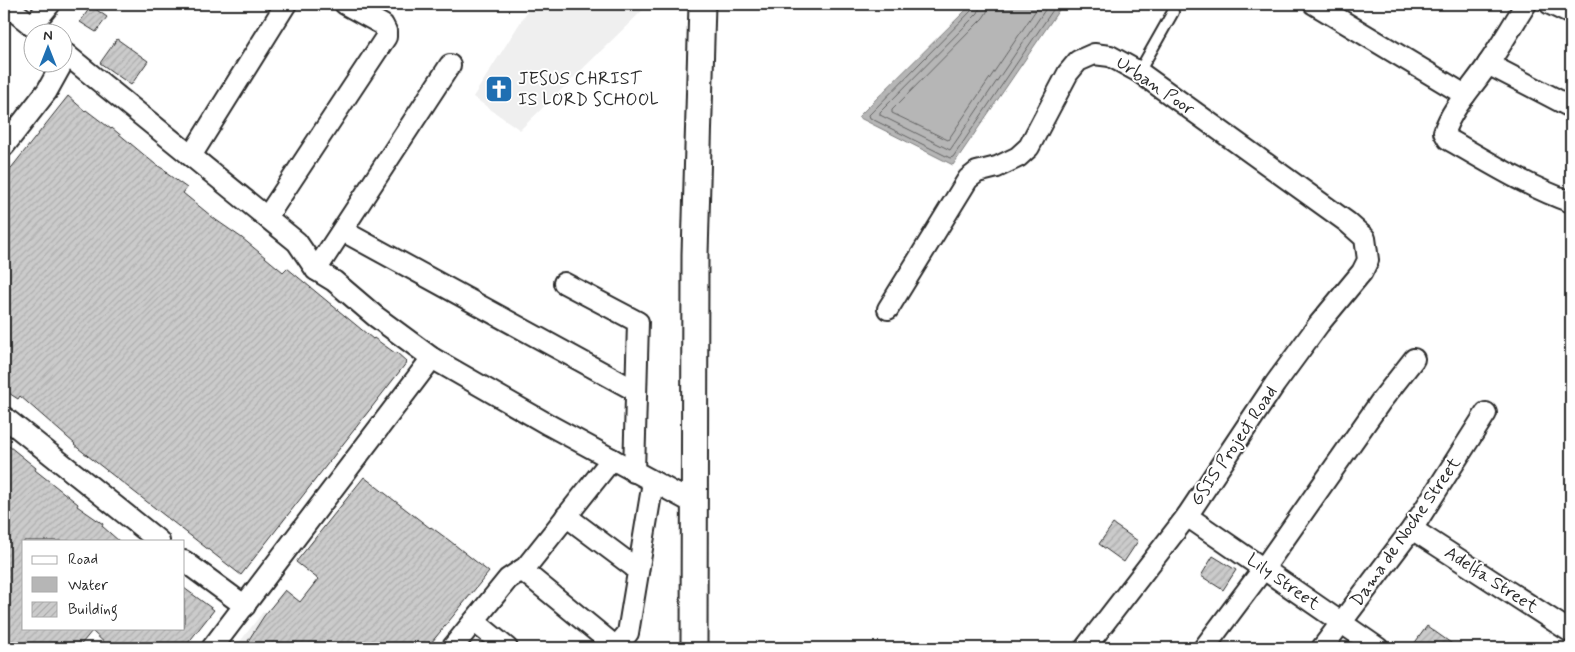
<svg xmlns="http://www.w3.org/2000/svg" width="1575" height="652" font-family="Mynerve,sans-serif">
<defs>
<pattern id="building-hatch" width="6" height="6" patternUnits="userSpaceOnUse" patternTransform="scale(1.25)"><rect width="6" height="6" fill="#cbcbcb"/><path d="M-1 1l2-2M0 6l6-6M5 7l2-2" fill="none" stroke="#aeaeae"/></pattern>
</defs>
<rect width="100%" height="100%" fill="#fff"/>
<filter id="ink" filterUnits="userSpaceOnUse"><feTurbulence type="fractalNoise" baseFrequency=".02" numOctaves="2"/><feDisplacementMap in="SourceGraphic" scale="10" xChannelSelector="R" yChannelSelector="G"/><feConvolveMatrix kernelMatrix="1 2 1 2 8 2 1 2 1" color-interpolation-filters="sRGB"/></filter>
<g filter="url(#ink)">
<g fill="#efefef">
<polygon points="532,4 649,4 520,130 473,97"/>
<polygon points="263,612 310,648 235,648"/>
</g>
<polygon fill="#b6b6b6" stroke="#7e7e7e" points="972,4 1063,4 953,165 858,117"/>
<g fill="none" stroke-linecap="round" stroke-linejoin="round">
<g stroke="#636363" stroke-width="1">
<polyline points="975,4 973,9 869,115 870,118 950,158 953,157 1057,4"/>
<polyline points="981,4 978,13 880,112 880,115 950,150 1049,4"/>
<polyline points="989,4 987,12 983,18 892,110 892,113 948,140 1040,4"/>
</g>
</g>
<g fill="url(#building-hatch)" stroke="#2b2b2b">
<polygon points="91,6 107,17 96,32 80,22"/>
<polygon points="117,39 148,61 131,85 100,63"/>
<polygon points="68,96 85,111 86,110 111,129 112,128 155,164 168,172 166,173 187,188 183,193 216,220 242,238 283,272 287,268 373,339 374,338 395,353 396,352 407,362 241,575 74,445 75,444 20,396 18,399 4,390 4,177"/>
<polygon points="4,442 36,468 35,470 78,504 77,506 103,524 102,526 119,541 24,541 24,628 184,628 184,588 214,610 184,648 110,648 92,631 78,648 4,648"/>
<polygon points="364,477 430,528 431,527 450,541 489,572 427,648 258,648 248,641 264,616 285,590 300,602 318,579 296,562"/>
<polygon points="1113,524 1138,541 1124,562 1099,544"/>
<polygon points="1213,556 1236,570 1223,590 1201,576"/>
<polygon points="1427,626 1458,648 1411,648"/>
</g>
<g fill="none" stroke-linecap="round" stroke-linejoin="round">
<g stroke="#2b2b2b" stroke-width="14">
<polyline id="service" points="1139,72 1173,12"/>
</g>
<g stroke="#2b2b2b" stroke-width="24">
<g id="minor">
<polyline points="5,4 40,32"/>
<polyline points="1314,4 1465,95"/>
<path d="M1526 4C1513 24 1502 44 1488 64 1474 86 1452 107 1444 132L1448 139C1488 162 1528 187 1571 202"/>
<polyline points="1550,4 1571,14"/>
<polyline points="32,26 50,4"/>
<polyline points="62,51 297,242 316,270 334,281 375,316 432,358 549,425 695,504"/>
<polyline points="1488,64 1571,107"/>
<polyline points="4,146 47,91 67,55"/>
<polyline points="191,156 286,4"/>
<polyline points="267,217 386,37 386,31 383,25 345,4"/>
<polyline points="343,231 636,391"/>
<polyline points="316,270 450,65"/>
<polyline points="564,283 638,322 634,472"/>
<polyline points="888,309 968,179 977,172 997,167 1018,157 1029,147 1068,73 1078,61 1094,54 1110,56 1139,72 1347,222 1365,238 1368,260 1362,272 1319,324 1275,384 1187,516 1085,648"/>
<polyline points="4,417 159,541"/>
<polyline points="566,516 638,570"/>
<polyline points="1187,516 1378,648"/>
<polyline points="1412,529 1571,632"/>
<polyline points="184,561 245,606"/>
<polyline points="522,570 616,647"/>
<polyline points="474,621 507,648"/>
<polyline points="212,648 432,358"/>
<polyline points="452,648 508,579 526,567 612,459"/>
<polyline points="615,648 628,633 653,482"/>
<polyline points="1204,648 1264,568 1381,401 1414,359"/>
<polyline points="1322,648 1412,529 1486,413"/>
</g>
</g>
<g stroke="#2b2b2b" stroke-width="29">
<polyline id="tertiary" points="694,648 695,254 702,4"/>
</g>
<use href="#service" stroke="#fff" stroke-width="10"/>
<use href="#minor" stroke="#fff" stroke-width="20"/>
<use href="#tertiary" stroke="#fff" stroke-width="25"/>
</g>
</g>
<defs>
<g id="church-square" transform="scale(1.4375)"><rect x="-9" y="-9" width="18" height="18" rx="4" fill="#1f6fb2" stroke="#fff"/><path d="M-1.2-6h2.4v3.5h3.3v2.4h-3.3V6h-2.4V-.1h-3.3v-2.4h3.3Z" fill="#fff"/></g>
</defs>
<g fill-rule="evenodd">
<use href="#church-square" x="499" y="89"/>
</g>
<g text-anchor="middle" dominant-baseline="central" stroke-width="4" stroke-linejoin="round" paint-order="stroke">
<g font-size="18" fill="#2b2b2b" stroke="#fff" text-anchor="start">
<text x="518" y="79">JESUS CHRIST<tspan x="518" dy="21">IS LORD SCHOOL</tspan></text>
</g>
<g font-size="18" fill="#2b2b2b" stroke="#fff">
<text transform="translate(1155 86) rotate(34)">Urban Poor</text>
<text transform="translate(1234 446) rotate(-56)">GSIS Project Road</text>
<text transform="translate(1406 532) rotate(-55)">Dama de Noche Street</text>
<text transform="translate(1491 580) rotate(33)">Adelfa Street</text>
<text transform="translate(1283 582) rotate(35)">Lily Street</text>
</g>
</g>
<rect width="1575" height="652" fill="none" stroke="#fff" stroke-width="20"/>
<rect x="10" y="10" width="1555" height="632" fill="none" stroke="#2b2b2b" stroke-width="2" filter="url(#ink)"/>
<rect x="22" y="540" width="162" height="90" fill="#ffffff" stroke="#aaaaaa"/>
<rect x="32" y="556" width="25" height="8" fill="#ffffff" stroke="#aaaaaa"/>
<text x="68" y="564" font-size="15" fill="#2b2b2b">Road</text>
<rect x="32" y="577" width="25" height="15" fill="#b6b6b6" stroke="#aaaaaa"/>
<text x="68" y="590" font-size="15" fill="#2b2b2b">Water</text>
<rect x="32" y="602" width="25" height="15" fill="url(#building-hatch)" stroke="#aaaaaa"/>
<text x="68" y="614" font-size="15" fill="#2b2b2b">Building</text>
<g transform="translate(48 48)"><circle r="24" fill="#ffffff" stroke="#aaaaaa"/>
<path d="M0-4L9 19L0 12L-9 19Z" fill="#1f6fb2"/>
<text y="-8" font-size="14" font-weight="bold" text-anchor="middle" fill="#2b2b2b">N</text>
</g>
</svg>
